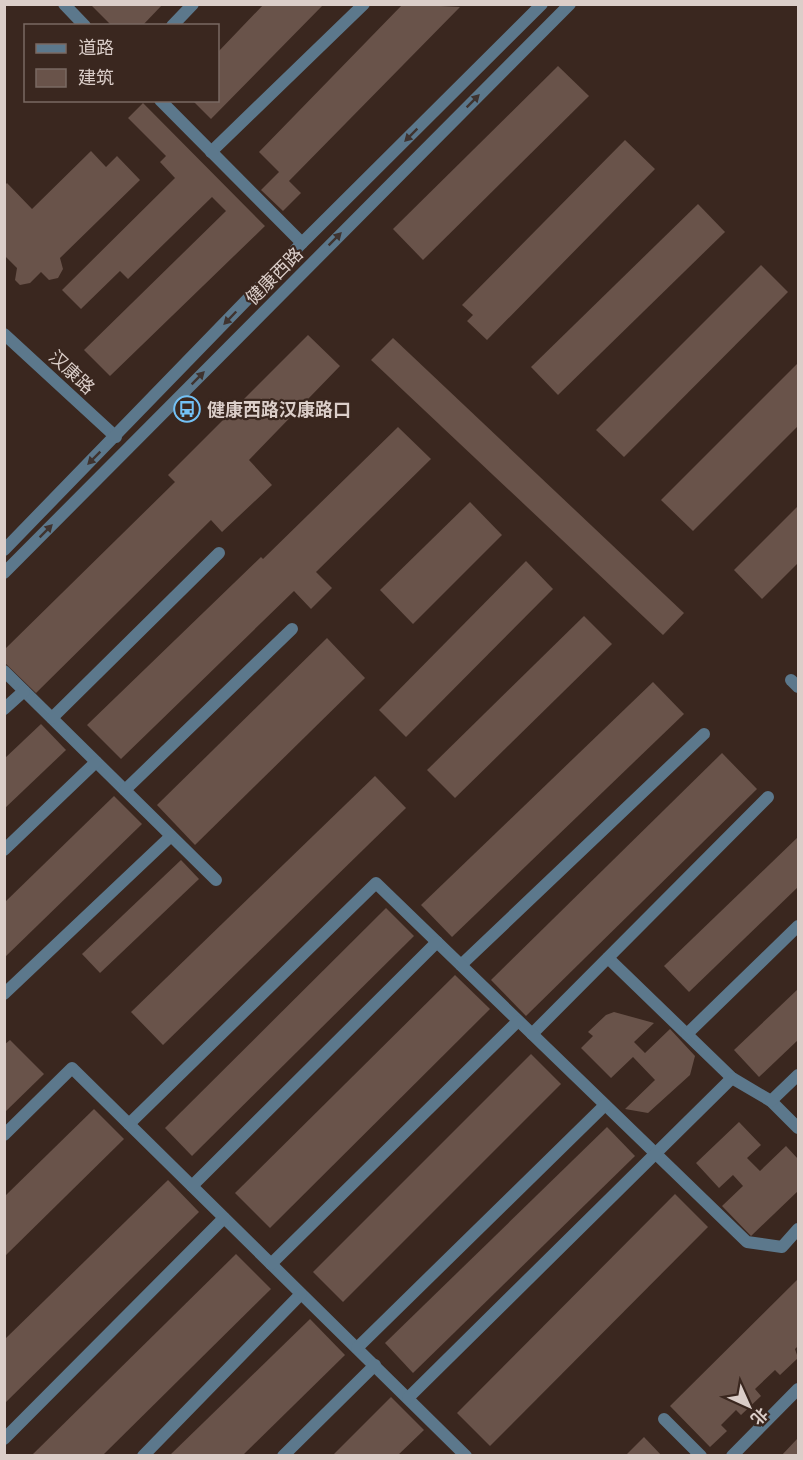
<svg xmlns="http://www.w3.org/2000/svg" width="803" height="1460" font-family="Inter,'Noto Sans SC',sans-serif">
<rect width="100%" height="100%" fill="#3a271f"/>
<g fill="#69534a">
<polygon points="90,4 163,4 142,26 112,26"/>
<polygon points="264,4 324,4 211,119 192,100 218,100 218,52"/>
<polygon points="403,4 460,7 289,181 301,193 283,211 261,190 279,172 259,152"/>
<polygon points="558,66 589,96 423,260 393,229"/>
<polygon points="143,103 265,226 110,376 84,350 226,211 212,197 128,279 120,271 81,309 62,290 175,178 160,162 166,156 128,118"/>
<polygon points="625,140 655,169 487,340 467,321 473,315 462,305"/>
<polygon points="91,151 106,167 117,156 140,180 60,258 63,269 58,278 49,280 41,272 30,283 20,285 15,280 17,268 4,255 4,186 7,183 32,209"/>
<polygon points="698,204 725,232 558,395 531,367"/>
<polygon points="761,265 788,292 624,457 596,430"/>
<polygon points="308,335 340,366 249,460 272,485 222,532 211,520 36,693 4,662 4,650 175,482 168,475"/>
<polygon points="393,338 684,613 663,635 371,360"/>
<polygon points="798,363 798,426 693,531 661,500"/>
<polygon points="398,427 431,459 316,572 332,588 311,609 294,591 121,759 87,725 261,557 263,559"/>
<polygon points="470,502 502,535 413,624 380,590"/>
<polygon points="798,506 798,563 762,599 734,570"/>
<polygon points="526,561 553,589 406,737 379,710"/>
<polygon points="584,616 612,644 455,798 427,770"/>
<polygon points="327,638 365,678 195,845 157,805"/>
<polygon points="653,682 684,714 452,937 421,905"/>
<polygon points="41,724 66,750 4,809 4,759"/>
<polygon points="722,753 757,789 526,1016 491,980"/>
<polygon points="375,776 406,808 163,1045 131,1012"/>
<polygon points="114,796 142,824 4,958 4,903"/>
<polygon points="798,837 798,887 689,992 664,966"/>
<polygon points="181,860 199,879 100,973 82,954"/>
<polygon points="386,908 414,936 192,1156 165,1128"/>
<polygon points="455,975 490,1009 270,1228 235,1193"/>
<polygon points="798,989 798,1040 759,1077 734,1050"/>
<polygon points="614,1012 654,1023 634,1042 645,1053 670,1029 695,1056 690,1075 648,1113 625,1109 655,1080 633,1057 611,1078 581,1048 593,1036 588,1032 606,1015"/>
<polygon points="10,1040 44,1074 4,1113 4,1045"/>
<polygon points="531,1054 561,1084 343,1302 313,1272"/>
<polygon points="94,1109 124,1139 4,1257 4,1197"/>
<polygon points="739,1122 761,1145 747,1158 760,1171 786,1146 798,1159 798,1191 751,1236 722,1206 743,1186 733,1175 719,1188 696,1163"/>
<polygon points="607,1127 635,1156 413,1373 385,1343"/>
<polygon points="168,1180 199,1212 4,1404 4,1340"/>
<polygon points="675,1194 708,1227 490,1446 457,1413"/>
<polygon points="236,1254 271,1289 102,1456 31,1456"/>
<polygon points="798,1279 798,1346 795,1349 798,1358 780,1375 775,1370 755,1389 761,1396 741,1415 736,1410 721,1425 727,1431 710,1447 670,1406"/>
<polygon points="310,1319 345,1355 242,1456 169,1456"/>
<polygon points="391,1397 424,1430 397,1456 332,1456"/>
<polygon points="644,1437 662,1456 625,1456"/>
<polygon points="798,1438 798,1456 781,1456"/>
</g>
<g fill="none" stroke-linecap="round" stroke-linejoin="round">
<g stroke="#5c788c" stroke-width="12">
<polyline points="172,26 193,4"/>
<polyline points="211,152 364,4"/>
<polyline points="4,671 216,880"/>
<polyline points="791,680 798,687"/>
<polyline points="4,709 24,691"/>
<polyline points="52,718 219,553"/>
<polyline points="125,790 292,629"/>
<polyline points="4,850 96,762"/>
<polyline points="608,958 732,1078 771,1101 798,1128"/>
<polyline points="461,965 704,734"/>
<polyline points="4,994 171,836"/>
<polyline points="532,1034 768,797"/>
<polyline points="687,1034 798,926"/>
<polyline points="771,1101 798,1075"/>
<polyline points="129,1124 376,883 747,1242 782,1247 798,1229"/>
<polyline points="4,1135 72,1068 466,1456"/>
<polyline points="192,1186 437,942"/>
<polyline points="271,1264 518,1021"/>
<polyline points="357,1348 605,1105"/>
<polyline points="408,1398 732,1078"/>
<polyline points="664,1419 701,1456"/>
<polyline points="4,1439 224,1218"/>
<polyline points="143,1456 301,1294"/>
<polyline points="283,1456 375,1365"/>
<polyline points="732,1456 798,1389"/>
</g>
<g stroke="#5c788c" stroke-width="12">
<polyline points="64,4 85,26"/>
<polyline points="160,100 302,243"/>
<polyline points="4,334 116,437"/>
</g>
<g stroke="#5c788c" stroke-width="12">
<polyline points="4,550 302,243 542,4"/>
<polyline points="4,573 570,4"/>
</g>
</g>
<defs><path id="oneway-solid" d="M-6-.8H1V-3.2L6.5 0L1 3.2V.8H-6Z" transform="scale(1.5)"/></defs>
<g fill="#3f332f">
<use href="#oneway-solid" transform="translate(473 101) rotate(-45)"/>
<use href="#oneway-solid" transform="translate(411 135) rotate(135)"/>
<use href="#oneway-solid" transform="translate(335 239) rotate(-45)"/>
<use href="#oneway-solid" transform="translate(230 318) rotate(134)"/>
<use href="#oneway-solid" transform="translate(198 378) rotate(-45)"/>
<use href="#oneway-solid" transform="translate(94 458) rotate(135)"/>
<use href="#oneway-solid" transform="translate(46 531) rotate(-45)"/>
</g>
<defs>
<g id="bus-ring" transform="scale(1.35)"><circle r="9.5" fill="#3a271f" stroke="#73c1f5" stroke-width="1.5"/><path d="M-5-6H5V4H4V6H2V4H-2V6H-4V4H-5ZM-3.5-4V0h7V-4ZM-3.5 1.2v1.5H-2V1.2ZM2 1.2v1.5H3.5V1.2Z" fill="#73c1f5"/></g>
</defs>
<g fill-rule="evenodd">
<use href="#bus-ring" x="187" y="409"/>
</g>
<g text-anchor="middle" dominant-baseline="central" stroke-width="4.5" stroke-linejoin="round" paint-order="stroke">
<g font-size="18" fill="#dbcec9" stroke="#3a271f">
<text transform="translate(274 276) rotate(-45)">健康西路</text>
<text transform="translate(72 372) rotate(43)">汉康路</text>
</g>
<g font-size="18" font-weight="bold" fill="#dbcec9" stroke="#3a271f" text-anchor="start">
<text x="207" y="409">健康西路汉康路口</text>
</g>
</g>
<rect width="803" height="1460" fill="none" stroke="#dbcec9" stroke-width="12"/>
<rect x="24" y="24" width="195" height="78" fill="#3a271f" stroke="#7a6a63" stroke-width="1.5"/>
<rect x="36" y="44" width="30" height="9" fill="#5c788c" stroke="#7a6a63" stroke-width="1.5"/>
<text x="78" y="54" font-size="18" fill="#dbcec9">道路</text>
<rect x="36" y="69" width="30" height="18" fill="#69534a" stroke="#7a6a63" stroke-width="1.5"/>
<text x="78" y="84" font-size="18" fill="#dbcec9">建筑</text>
<g transform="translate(749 1406) rotate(135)" stroke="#3a271f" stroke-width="4.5" paint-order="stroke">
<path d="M0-4.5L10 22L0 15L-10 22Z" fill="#dbcec9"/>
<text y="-9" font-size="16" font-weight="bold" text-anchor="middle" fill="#dbcec9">北</text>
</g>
</svg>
